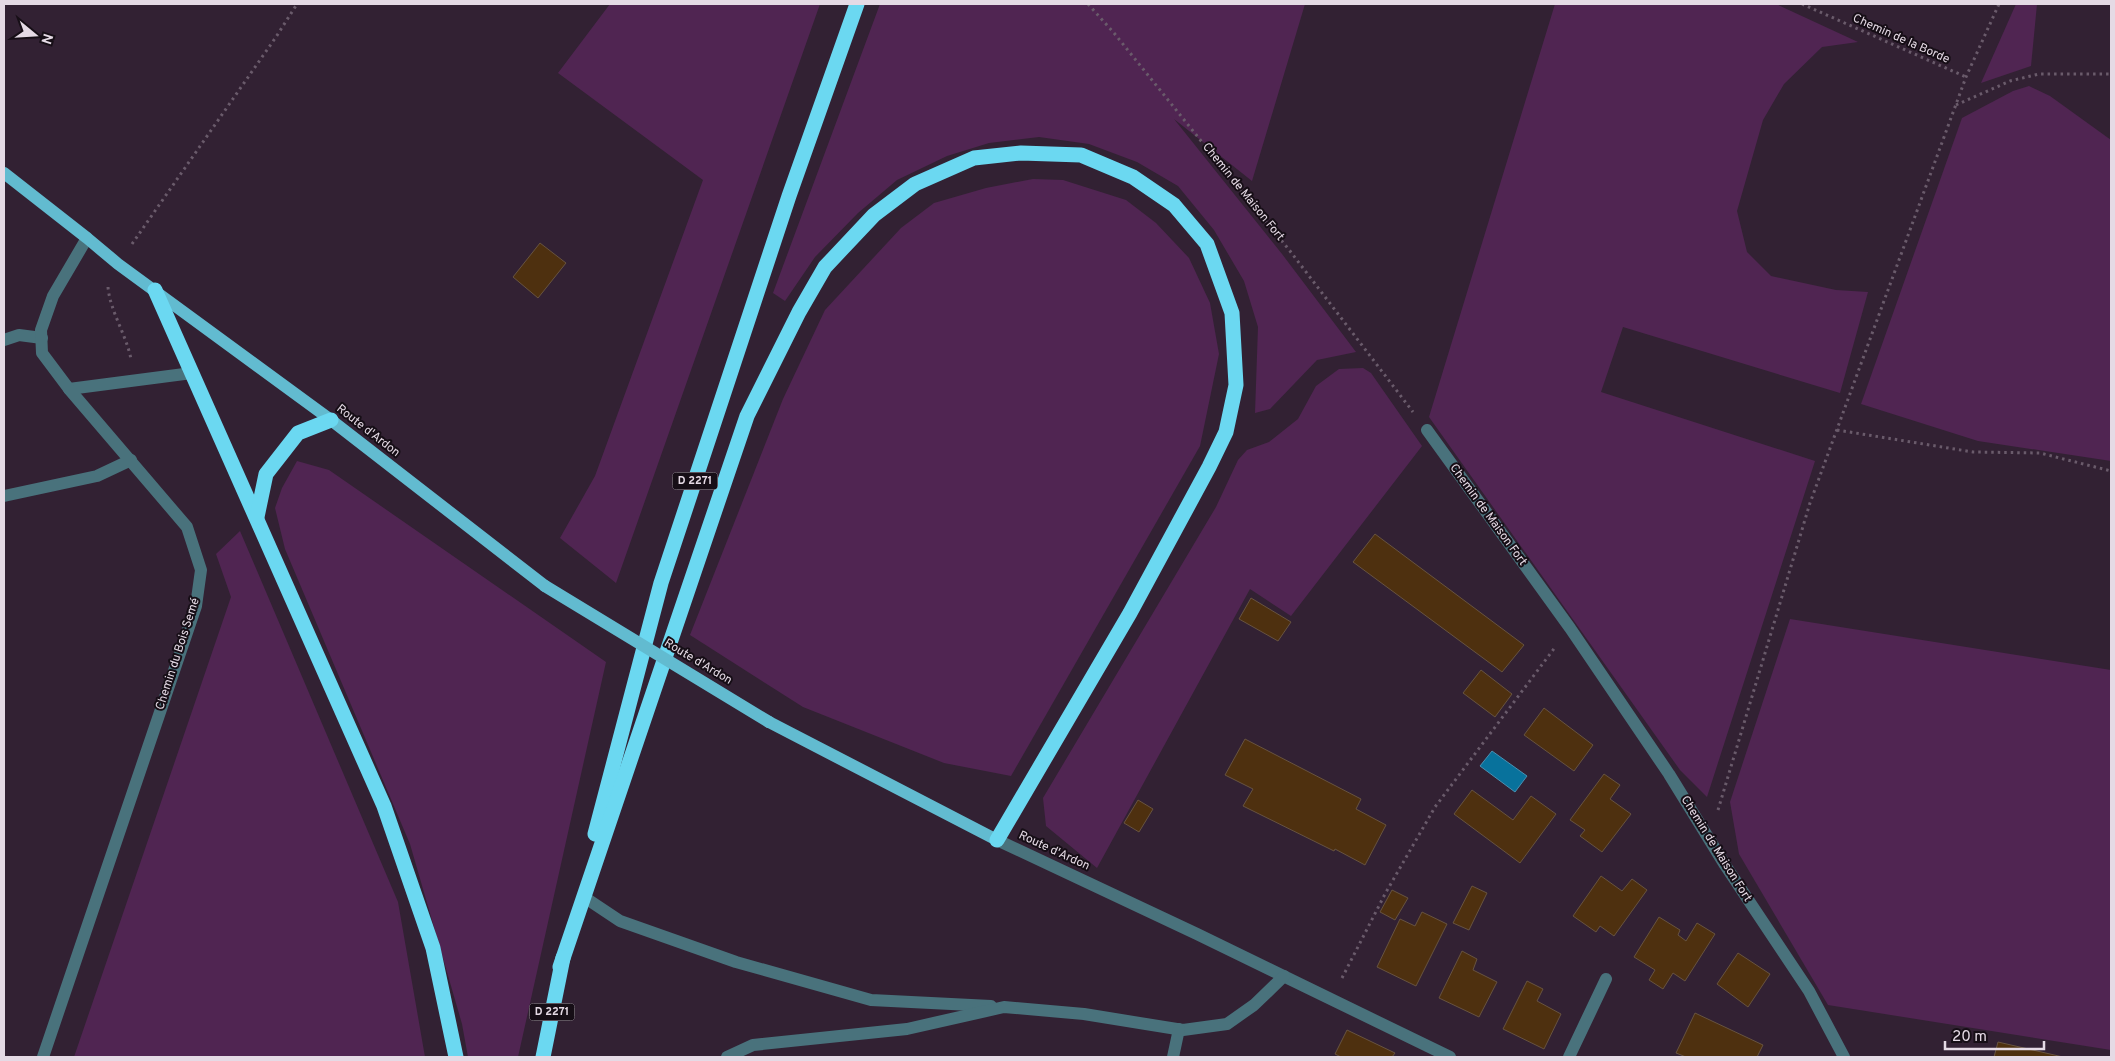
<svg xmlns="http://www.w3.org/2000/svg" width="2115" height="1061" font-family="Overpass,sans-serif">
<rect width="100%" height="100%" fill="#322133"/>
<g fill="#502552">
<polygon points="610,4 820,4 616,583 560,538 595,476 703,180 558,73"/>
<polygon points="880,4 1305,4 1252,181 1174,119 1282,254 1356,352 1317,360 1270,409 1255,413 1258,327 1244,281 1214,230 1178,186 1137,162 1089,144 1039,137 989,143 947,156 897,180 858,213 815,257 785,301 773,293"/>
<polygon points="1555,4 1776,4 1858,42 1822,47 1784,84 1763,120 1737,211 1747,252 1771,276 1836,290 1868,292 1840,393 1623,327 1601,392 1815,461 1707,797 1680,770 1429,417"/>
<polygon points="2016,4 2037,4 2031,66 1981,83"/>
<polygon points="2029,86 2050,96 2111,140 2111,461 1978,441 1861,404 1962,118 2013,91"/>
<polygon points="1033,179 1063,180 1126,200 1156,223 1189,258 1210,303 1219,354 1200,446 1011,776 944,763 803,707 690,635 783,399 825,310 901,228 934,203 986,188"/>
<polygon points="1363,368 1371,373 1422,446 1291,616 1250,589 1097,868 1046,826 1043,798 1216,507 1238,460 1247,450 1269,442 1298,419 1316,386 1339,369"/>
<polygon points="297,461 329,470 606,662 518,1057 468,1057 462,1024 410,844 285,549 275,508 282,488"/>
<polygon points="240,531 398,902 425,1057 74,1057 231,597 216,554"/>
<polygon points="1790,619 2111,670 2111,1050 1828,1005 1739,854 1730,802"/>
</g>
<polygon fill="#08729c" stroke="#4a91b2" points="1492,751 1527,776 1515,792 1480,766"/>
<g fill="#4e300f" stroke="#675340">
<polygon points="540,243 566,263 538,298 513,277"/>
<polygon points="1375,534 1524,645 1502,672 1353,562"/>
<polygon points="1251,598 1291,622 1278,641 1239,619"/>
<polygon points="1481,670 1512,694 1495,717 1463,693"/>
<polygon points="1544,708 1593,745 1574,771 1524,735"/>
<polygon points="1245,739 1361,799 1356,809 1386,825 1365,865 1335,849 1334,851 1243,806 1253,789 1225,775"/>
<polygon points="1604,774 1620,785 1610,799 1631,814 1602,852 1580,836 1585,830 1570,820"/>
<polygon points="1472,790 1513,820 1531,796 1556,814 1520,863 1454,814"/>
<polygon points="1138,800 1153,809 1139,832 1124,823"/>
<polygon points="1601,876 1622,891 1632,879 1647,890 1614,936 1600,926 1596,932 1573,916"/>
<polygon points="1472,886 1487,893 1469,930 1453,923"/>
<polygon points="1392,890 1408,898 1395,920 1380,912"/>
<polygon points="1422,912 1447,924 1416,986 1377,967 1400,919 1415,926"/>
<polygon points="1659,917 1680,930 1678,935 1686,941 1697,923 1715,934 1685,981 1673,973 1663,989 1649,980 1655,970 1634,957"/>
<polygon points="1462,951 1477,959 1473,970 1497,982 1479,1017 1439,998"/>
<polygon points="1738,953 1770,974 1748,1007 1717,984"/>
<polygon points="1527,981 1543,989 1537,1001 1561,1014 1544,1049 1503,1029"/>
<polygon points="1695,1013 1763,1045 1757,1057 1686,1057 1676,1053"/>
<polygon points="1347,1030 1395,1053 1392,1057 1341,1057 1335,1054"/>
<polygon points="1998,1042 2063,1057 1994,1057"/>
</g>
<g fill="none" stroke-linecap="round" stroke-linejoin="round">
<g stroke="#6a5b6b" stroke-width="3" stroke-dasharray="2.5 4" stroke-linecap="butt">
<polyline points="1088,4 1114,33 1290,251 1413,412"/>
<polyline points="1802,4 1966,77"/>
<polyline points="1956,105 2010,81 2039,74 2110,74"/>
<polyline points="132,244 276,37 297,4"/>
<path d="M108 287C110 311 126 334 131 359"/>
<polyline points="1837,430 1973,452 2040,453 2111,471"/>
<polyline points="1718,810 1810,503 1966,77 1999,4"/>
<polyline points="1342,978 1385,894 1435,807 1556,646"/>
</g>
<g stroke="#49727c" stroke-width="12">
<polyline points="4,340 19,335 42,338"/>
<polyline points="69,389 192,373"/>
<polyline points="1427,430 1570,628 1669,774 1725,865 1809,991 1844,1057"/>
<polyline points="4,496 97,476 131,460"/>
<polyline points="997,840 1197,934 1450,1057"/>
<polyline points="584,897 620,921 736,962 871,1000 991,1006"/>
<polyline points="43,1057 196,606 201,570 187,527 69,389 42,353 41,330 53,296 87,238"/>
<polyline points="727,1057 753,1045 907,1029 1004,1007 1084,1014 1183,1030 1227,1024 1254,1005 1284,976"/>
<polyline points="1173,1057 1179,1029"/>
<polyline points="1569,1057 1606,979"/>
</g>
<g stroke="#62bbd0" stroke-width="12">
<polyline points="4,173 87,238 118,264 331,420 545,586"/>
<polyline points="769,722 997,840"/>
</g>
<g stroke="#6bd8f1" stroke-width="15">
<polyline points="155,290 384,806 433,948 456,1057"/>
<polyline points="257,517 266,474 298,433 331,420"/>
<polyline points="595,834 661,583 789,196 857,4"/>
<polyline points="560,967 747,416 799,312 825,267 874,215 915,184 974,158 1021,153 1081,155 1133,177 1174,205 1207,244 1232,313 1236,385 1226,432 1209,467 1130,613 997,840"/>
<polyline points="543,1057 563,958"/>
</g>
<polyline stroke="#62bbd0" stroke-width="12" points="545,586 769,722"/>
</g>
<g text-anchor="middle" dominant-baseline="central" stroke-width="4" stroke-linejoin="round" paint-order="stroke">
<g fill="#160e16" stroke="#a79da7" stroke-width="1">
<rect x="672.5" y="472.5" width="45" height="17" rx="4"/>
<rect x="529.5" y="1003.5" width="45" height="17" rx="4"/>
</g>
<g font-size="11" font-weight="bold" fill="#e5dae5">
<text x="695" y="481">D 2271</text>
<text x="552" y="1012">D 2271</text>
</g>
<g font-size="12" fill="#e5dae5" stroke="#160e16">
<text transform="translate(1901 39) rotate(24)">Chemin de la Borde</text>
<text transform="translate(1243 192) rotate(51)">Chemin de Maison Fort</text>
<text transform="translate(368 431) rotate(38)">Route d'Ardon</text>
<text transform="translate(1488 515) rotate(54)">Chemin de Maison Fort</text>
<text transform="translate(178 654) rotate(-72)">Chemin du Bois Semé</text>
<text transform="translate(698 662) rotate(31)">Route d'Ardon</text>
<text transform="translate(1716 849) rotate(58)">Chemin de Maison Fort</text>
<text transform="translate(1054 851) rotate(25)">Route d'Ardon</text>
</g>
</g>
<rect width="2115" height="1061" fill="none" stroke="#e5dae5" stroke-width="10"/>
<g transform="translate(35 35) rotate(108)" stroke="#160e16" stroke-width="4" paint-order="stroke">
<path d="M0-4L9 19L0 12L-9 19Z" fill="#e5dae5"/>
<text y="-8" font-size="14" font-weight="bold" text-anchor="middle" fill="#e5dae5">N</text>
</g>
<path d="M1945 1041v8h99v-8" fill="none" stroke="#e5dae5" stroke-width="2.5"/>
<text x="1952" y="1041" font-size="15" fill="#e5dae5" stroke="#160e16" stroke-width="4" paint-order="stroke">20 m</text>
</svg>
